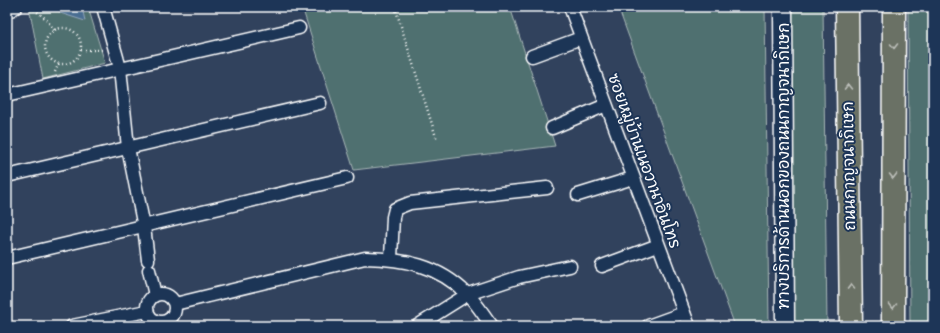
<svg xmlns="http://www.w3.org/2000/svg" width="940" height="333" font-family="Caveat,'Playpen Sans Thai',sans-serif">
<rect width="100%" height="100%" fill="#31425d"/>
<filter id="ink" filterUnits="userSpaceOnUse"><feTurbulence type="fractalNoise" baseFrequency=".025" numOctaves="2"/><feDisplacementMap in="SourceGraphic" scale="8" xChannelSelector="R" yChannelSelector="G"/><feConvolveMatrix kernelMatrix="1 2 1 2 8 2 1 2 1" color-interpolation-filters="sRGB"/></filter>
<g filter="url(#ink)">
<g fill="#506f6f" stroke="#a8b7b7">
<polygon points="29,7 88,7 105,63 43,79"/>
<polygon points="302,7 510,7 555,146 354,170"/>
<polygon points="618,7 765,7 769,326 735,326"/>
<polygon points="790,7 823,7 827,326 792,326"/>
<polygon points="908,7 933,7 933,326 910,326"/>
</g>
<polygon fill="#4a6d91" stroke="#92a7bd" points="59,7 82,7 85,21 60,13"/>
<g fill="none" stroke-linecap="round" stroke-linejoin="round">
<g stroke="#fff" stroke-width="15">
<g id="street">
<polyline points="103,7 120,68 128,148 144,227 148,260"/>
<polyline points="570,7 689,326"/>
<polyline points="7,12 16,7"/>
<polyline points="532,56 581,38"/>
<polyline points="7,95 299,28"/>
<polyline points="552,128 606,105"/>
<polyline points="7,176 320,103"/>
<polyline points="578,195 633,178"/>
<polyline points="7,258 347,178"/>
<polyline points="391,258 393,217 395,209 410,203 547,188"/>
<polyline points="602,266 658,245"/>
<polyline points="149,270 155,295"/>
<circle cx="161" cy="308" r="14"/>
<path d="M175 304 365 258C404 259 438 265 467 294 477 303 484 316 492 326"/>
<polyline points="72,326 147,311"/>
<polyline points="417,326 468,294 519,277 570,266"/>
<polyline points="648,326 684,313"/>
</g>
</g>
<g stroke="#fff" stroke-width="21">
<polyline id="secondary" points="783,7 785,326"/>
</g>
<g stroke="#fff" stroke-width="25">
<g id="highway">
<polyline points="847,7 851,326"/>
<polyline points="893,326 894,7"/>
</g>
</g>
<g stroke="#fff" stroke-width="2.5" stroke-dasharray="1 3" stroke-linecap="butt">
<polyline points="31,7 46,19 55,31"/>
<polyline points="395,7 437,140"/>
<circle cx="63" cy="46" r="18"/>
<polyline points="81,50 102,50"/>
<polyline points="55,72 59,63"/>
</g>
<use href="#street" stroke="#1d3557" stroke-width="12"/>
<use href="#secondary" stroke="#1d3557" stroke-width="18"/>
<use href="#highway" stroke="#6b7165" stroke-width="22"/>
</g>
<defs><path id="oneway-chevron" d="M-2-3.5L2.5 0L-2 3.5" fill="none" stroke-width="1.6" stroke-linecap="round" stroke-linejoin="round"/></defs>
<g stroke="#bcbfba">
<use href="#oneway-chevron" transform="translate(894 46) rotate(90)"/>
<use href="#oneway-chevron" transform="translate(848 87) rotate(-91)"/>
<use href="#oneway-chevron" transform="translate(893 176) rotate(90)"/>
<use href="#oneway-chevron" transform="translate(851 287) rotate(-91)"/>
<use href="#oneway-chevron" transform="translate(893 306) rotate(90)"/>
</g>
</g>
<g text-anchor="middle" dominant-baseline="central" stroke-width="4" stroke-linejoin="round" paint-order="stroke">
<g font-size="16" fill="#fff" stroke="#1d3557">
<text transform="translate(644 161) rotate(70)">ซอยหมู่บ้านเนอวานาอินโทร</text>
<text transform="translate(784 166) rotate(-90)">ทางบริการด้านนอกของถนนกาญจนาภิเษก</text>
<text transform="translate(849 166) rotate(-91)">ถนนกาญจนาภิเษก</text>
</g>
</g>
<rect width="940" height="333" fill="none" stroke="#1d3557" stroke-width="24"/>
<rect x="12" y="12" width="916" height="309" fill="none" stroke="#fff" stroke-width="1.5" filter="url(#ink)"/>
</svg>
